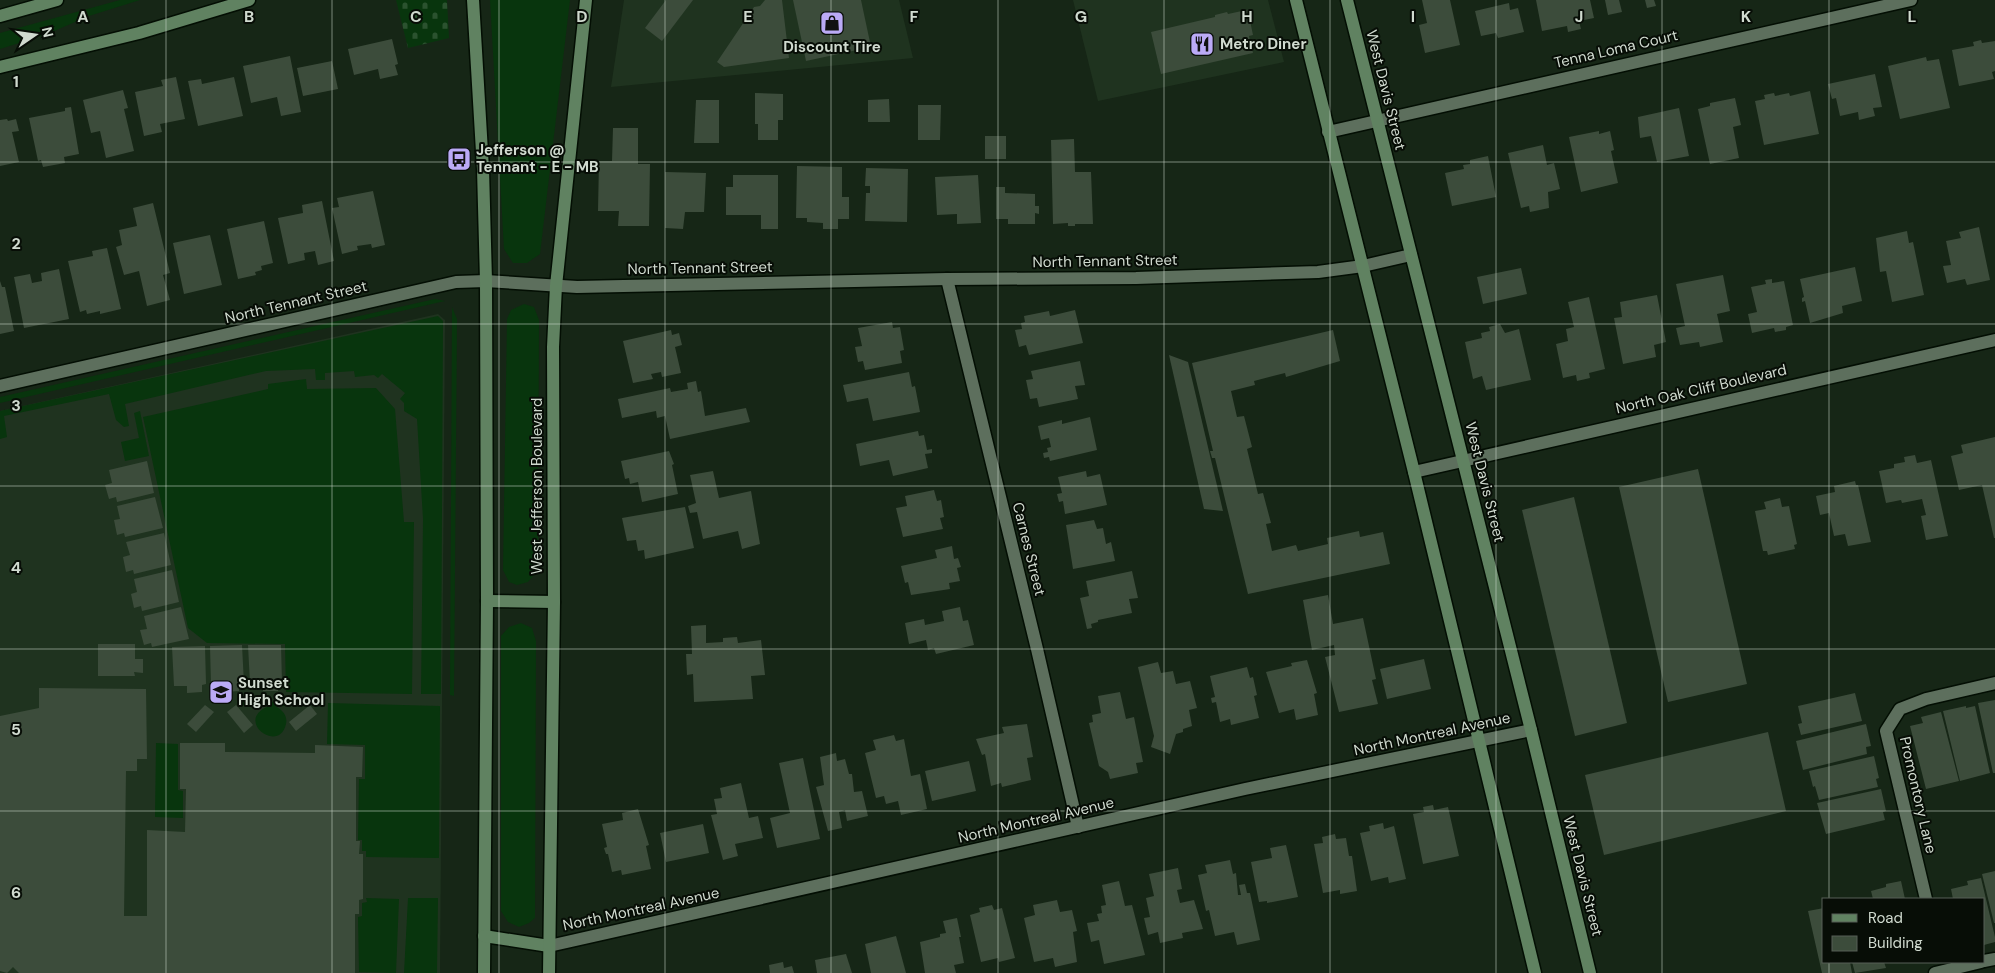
<svg xmlns="http://www.w3.org/2000/svg" width="1995" height="973" font-family="'DM Sans',sans-serif">
<defs>
<pattern id="cemetery-stones" width="16" height="16" patternUnits="userSpaceOnUse" patternTransform="scale(1.25)"><rect width="16" height="16" fill="#08350d"/><path d="M2 7V4a2 2 0 0 1 4 0v3zM10 15v-3a2 2 0 0 1 4 0v3z" fill="#2b522f"/></pattern>
</defs>
<rect width="100%" height="100%" fill="#162616"/>
<g fill="#1f331f">
<polygon points="624,0 899,0 913,58 611,87"/>
<polygon points="1073,0 1268,0 1284,62 1098,101"/>
<polygon points="438,314 445,320 440,973 0,973 0,411"/>
</g>
<g fill="#08350d">
<polygon points="120,0 140,0 89,16 45,35 0,49 0,33"/>
<polygon points="490,0 570,0 540,254 527,263 513,263 504,249"/>
<polygon points="435,299 445,301 0,403 0,397"/>
<polygon points="524,304 534,307 539,320 538,570 528,582 517,585 509,582 503,570 507,319 511,310"/>
<polygon points="452,307 457,319 454,696 450,695"/>
<polygon points="438,316 443,321 441,694 421,694 423,519 417,419 404,411 404,403 400,399 405,393 382,374 378,378 374,375 355,377 354,371 325,373 325,380 316,380 315,369 266,371 125,404 129,426 124,427 116,420 109,394 4,416 7,437 0,439 0,411"/>
<polygon points="306,379 307,389 376,388 395,409 404,522 414,522 412,694 286,692 285,644 207,643 188,628 143,417 268,389 268,384"/>
<polygon points="140,411 149,456 125,461 121,442 139,438 134,413"/>
<polygon points="521,623 532,628 536,641 535,918 529,923 519,927 508,922 501,911 501,636 509,627"/>
<path d="M239 701 305 703V706H275C282 710 288 715 286 724 279 755 233 720 269 706L238 705Z"/>
<polygon points="328,703 440,706 439,858 366,857 366,851 362,851 362,840 358,840 359,779 365,779 365,745 327,744"/>
<polygon points="156,743 178,744 178,790 183,791 183,818 155,817"/>
<polygon points="366,898 399,899 396,973 359,972 358,917 362,916 362,903 367,902"/>
<polygon points="408,898 438,898 437,973 404,973"/>
</g>
<polygon fill="url(#cemetery-stones)" points="396,0 447,0 449,38 408,48"/>
<g fill="#3c4c3b">
<polygon points="666,0 693,0 662,41 645,28"/>
<polygon points="765,0 782,0 789,58 724,67 717,62 754,7 760,6"/>
<polygon points="793,0 861,0 871,47 806,61"/>
<polygon points="1422,0 1450,0 1460,45 1425,53 1419,25 1427,23"/>
<polygon points="1536,0 1590,0 1594,18 1579,21 1581,29 1568,32 1567,26 1542,31"/>
<polygon points="1605,0 1619,0 1622,12 1608,15"/>
<polygon points="1645,0 1654,0 1656,6 1647,8"/>
<polygon points="1509,3 1510,10 1518,8 1524,32 1498,38 1496,33 1481,36 1475,11"/>
<polygon points="1251,9 1253,15 1249,16 1253,35 1249,36 1253,53 1161,74 1151,32 1215,17 1215,15 1227,12 1228,14"/>
<polygon points="392,39 398,64 395,65 398,75 380,79 378,69 354,75 348,49"/>
<polygon points="1981,40 1982,43 1995,41 1995,71 1992,72 1994,79 1959,86 1952,50 1974,46 1973,42"/>
<polygon points="290,56 301,112 281,116 277,97 251,103 243,66"/>
<polygon points="1926,57 1927,61 1939,59 1950,108 1900,119 1888,66"/>
<polygon points="332,61 338,89 303,96 297,68"/>
<polygon points="1875,74 1882,107 1873,108 1875,116 1859,120 1858,112 1840,116 1836,98 1832,99 1828,84"/>
<polygon points="176,77 185,119 160,124 162,132 144,136 135,92 163,86 161,80"/>
<polygon points="234,77 243,116 198,126 188,81 201,79 202,84"/>
<polygon points="123,90 128,108 124,109 134,151 106,158 100,131 91,133 83,100"/>
<polygon points="1810,91 1819,134 1764,145 1755,101 1765,99 1764,95 1774,93 1775,96 1789,93 1790,96"/>
<polygon points="755,93 783,94 783,120 778,120 778,140 758,140 758,124 755,124"/>
<polygon points="1735,98 1741,125 1733,127 1739,158 1710,164 1698,109 1710,106 1710,103"/>
<polygon points="889,99 890,122 868,122 868,100"/>
<polygon points="696,100 719,100 719,143 694,143"/>
<polygon points="918,105 941,105 940,140 918,140"/>
<polygon points="71,107 79,154 64,157 65,163 43,167 41,160 38,161 29,118 65,111 65,108"/>
<polygon points="1679,108 1689,156 1657,162 1651,136 1640,138 1638,117"/>
<polygon points="7,119 8,121 16,119 19,131 12,132 19,162 0,166 0,120"/>
<polygon points="613,128 638,128 638,164 650,164 649,226 618,226 619,211 598,211 599,161 612,161"/>
<polygon points="1599,131 1599,134 1610,131 1614,150 1611,151 1618,183 1581,192 1569,137"/>
<rect x="985" y="136" width="21" height="23"/>
<polygon points="1074,139 1075,172 1091,172 1093,224 1075,224 1075,226 1068,226 1068,223 1053,224 1051,140"/>
<polygon points="1543,145 1547,165 1554,163 1560,189 1548,192 1549,208 1530,212 1529,206 1521,208 1508,153"/>
<polygon points="1488,156 1496,197 1452,206 1445,173 1464,169 1463,165 1470,164 1470,160"/>
<polygon points="797,166 842,167 842,197 849,197 849,219 838,219 838,229 823,229 823,223 807,222 807,218 796,218"/>
<polygon points="866,168 908,169 907,222 865,221 866,193 870,193 870,186 865,186"/>
<polygon points="665,172 706,173 704,212 685,212 683,229 665,228"/>
<polygon points="733,175 778,175 778,229 761,229 761,215 726,215 726,187 733,187"/>
<polygon points="978,175 981,223 957,224 957,214 937,215 935,177"/>
<polygon points="996,187 1005,187 1005,193 1035,194 1035,206 1039,206 1039,214 1035,213 1035,224 1008,224 1008,219 996,219"/>
<polygon points="373,191 385,245 372,248 371,244 357,246 358,250 342,254 332,208 339,207 337,198"/>
<polygon points="322,201 334,261 318,265 315,251 304,253 305,260 288,264 278,218 303,213 302,205"/>
<polygon points="153,203 170,273 163,275 170,300 147,306 139,271 124,275 116,247 122,245 119,230 137,226 133,208"/>
<polygon points="264,221 273,263 261,266 262,270 255,272 256,275 238,279 227,229"/>
<polygon points="1979,227 1990,280 1967,285 1965,279 1947,283 1943,266 1951,265 1946,241 1961,238 1959,232"/>
<polygon points="1907,231 1909,243 1913,242 1924,295 1892,302 1886,271 1880,272 1876,238"/>
<polygon points="210,235 222,285 184,294 173,243"/>
<polygon points="107,248 121,309 100,314 100,311 87,314 86,310 80,312 68,261 93,256 92,251"/>
<polygon points="1855,267 1862,301 1842,306 1843,313 1810,323 1805,301 1802,302 1802,298 1804,297 1800,279"/>
<polygon points="1521,268 1527,294 1483,304 1477,277"/>
<polygon points="59,269 69,319 24,328 14,277 30,274 32,283 42,281 41,273"/>
<polygon points="1723,275 1730,311 1717,314 1723,342 1700,347 1699,342 1680,345 1676,328 1685,326 1676,284"/>
<polygon points="1772,279 1772,283 1784,281 1793,325 1786,327 1786,330 1775,332 1774,328 1752,333 1748,314 1757,312 1751,287 1766,284 1765,280"/>
<polygon points="0,281 2,287 5,287 14,331 0,334"/>
<polygon points="1657,295 1666,342 1654,345 1656,357 1623,364 1614,318 1622,317 1620,302"/>
<polygon points="1589,297 1605,369 1589,373 1590,378 1577,381 1576,375 1563,378 1556,344 1568,341 1566,329 1574,327 1568,302"/>
<polygon points="1075,310 1083,343 1029,355 1026,345 1019,347 1015,330 1022,329 1021,323 1025,322 1024,316 1049,311 1050,316"/>
<polygon points="892,322 893,328 900,327 904,350 900,351 902,363 865,370 863,361 858,362 855,347 862,346 858,328"/>
<polygon points="1500,324 1505,333 1519,329 1531,380 1486,390 1482,376 1473,379 1465,342 1482,338 1481,333 1490,331 1489,327"/>
<polygon points="671,330 672,335 679,333 682,345 675,347 681,373 662,377 661,372 651,374 653,379 633,383 623,341"/>
<polygon points="1333,330 1340,361 1286,377 1285,373 1254,381 1255,385 1231,391 1237,417 1244,416 1252,447 1247,449 1258,494 1263,493 1271,523 1266,524 1272,551 1296,545 1298,551 1328,544 1327,538 1359,531 1360,537 1383,532 1390,564 1248,594 1215,458 1212,458 1210,451 1213,451 1192,363"/>
<polygon points="1169,355 1188,362 1223,511 1204,509"/>
<polygon points="1080,361 1085,385 1075,386 1078,399 1039,407 1037,398 1030,399 1026,380 1033,379 1031,371"/>
<polygon points="909,372 912,387 915,386 920,412 873,421 868,398 847,402 843,385"/>
<polygon points="696,381 698,392 701,391 705,416 746,408 750,422 670,439 665,416 657,418 656,411 622,418 618,399 670,388 671,392 688,389 687,383"/>
<polygon points="1090,417 1097,450 1050,461 1049,457 1044,458 1043,453 1048,452 1047,448 1051,447 1049,438 1041,440 1038,426 1062,420 1062,424"/>
<polygon points="918,431 919,436 924,435 927,450 932,449 932,453 925,454 928,468 893,476 889,460 860,466 856,444"/>
<polygon points="1995,437 1995,538 1994,538 1982,485 1959,490 1951,456 1963,453 1961,445"/>
<polygon points="669,451 674,464 672,465 678,494 642,502 638,482 630,484 629,478 625,479 621,461"/>
<polygon points="1915,455 1917,463 1931,460 1948,536 1926,540 1921,516 1926,515 1922,499 1902,503 1901,500 1886,503 1879,471 1894,468 1894,464 1905,462 1904,457"/>
<polygon points="147,461 154,493 117,502 116,497 109,499 105,485 112,483 109,470"/>
<polygon points="1698,469 1747,684 1668,702 1619,487"/>
<polygon points="713,471 719,498 751,491 760,544 742,549 738,531 703,539 697,512 690,513 688,506 696,503 690,475"/>
<polygon points="1086,471 1087,477 1100,474 1107,505 1065,514 1063,501 1059,502 1057,494 1062,493 1058,477"/>
<polygon points="1855,481 1856,485 1858,485 1871,542 1848,546 1845,534 1834,536 1829,513 1820,515 1816,496 1835,492 1834,486"/>
<polygon points="934,490 937,501 941,500 944,517 940,518 943,529 903,537 896,508 907,506 905,496"/>
<polygon points="155,497 163,528 125,537 124,533 117,535 114,520 120,519 117,506"/>
<polygon points="1574,497 1627,723 1575,736 1522,510"/>
<polygon points="1780,498 1782,507 1789,506 1797,544 1794,545 1795,549 1768,555 1767,551 1763,551 1755,511 1766,509 1764,502"/>
<polygon points="685,507 694,548 645,559 644,550 638,551 636,540 627,541 622,518"/>
<polygon points="1094,520 1097,529 1103,528 1106,544 1111,542 1115,561 1073,569 1066,525"/>
<polygon points="164,533 171,565 134,574 133,570 126,572 123,557 130,555 126,542"/>
<polygon points="952,546 954,559 958,558 961,567 957,568 960,581 949,583 950,589 911,595 908,582 905,583 901,566 937,558 935,550"/>
<polygon points="172,570 179,602 142,611 141,606 134,608 131,594 137,592 134,579"/>
<polygon points="1132,571 1138,598 1129,599 1132,613 1098,620 1098,622 1091,624 1092,628 1087,629 1080,598 1089,596 1086,581"/>
<polygon points="1328,595 1333,624 1363,618 1376,679 1372,680 1378,704 1339,712 1325,657 1335,655 1334,645 1312,650 1303,600"/>
<polygon points="181,607 189,639 152,647 151,643 144,645 140,630 147,629 144,616"/>
<polygon points="960,607 963,621 968,620 974,645 936,654 934,648 928,650 926,640 909,644 905,623 924,619 925,625 944,621 942,611"/>
<polygon points="706,625 706,643 723,642 723,638 737,637 738,643 761,640 765,675 751,676 753,699 694,702 693,674 687,675 686,654 692,654 691,626"/>
<polygon points="98,644 135,644 135,659 143,659 143,673 134,672 135,676 98,676"/>
<polygon points="242,645 244,684 239,684 239,691 225,692 224,685 211,685 210,646"/>
<polygon points="248,645 281,645 282,683 278,683 278,691 263,691 263,684 250,684"/>
<polygon points="205,646 206,684 202,685 202,692 187,693 187,686 174,686 172,647"/>
<polygon points="1424,659 1431,689 1387,699 1380,669"/>
<polygon points="1307,660 1317,693 1314,694 1318,715 1296,720 1294,709 1279,713 1266,672 1292,666 1291,663"/>
<polygon points="1158,662 1161,673 1173,671 1176,684 1190,681 1197,708 1189,710 1192,726 1183,729 1183,732 1176,734 1170,754 1151,747 1154,736 1138,667"/>
<polygon points="1247,667 1250,678 1253,677 1257,695 1254,696 1259,718 1231,725 1230,719 1220,722 1216,702 1212,703 1211,698 1215,697 1210,676"/>
<polygon points="39,688 146,689 147,759 137,759 137,771 126,771 124,916 147,916 147,830 185,832 186,789 180,789 180,743 225,743 225,752 315,753 315,745 363,747 362,777 356,777 356,841 360,841 359,854 363,854 363,899 359,900 359,914 355,914 355,973 19,973 13,967 7,973 0,971 0,716 39,708"/>
<polygon points="1120,692 1126,719 1134,717 1143,762 1136,763 1138,773 1110,779 1108,772 1099,766 1089,723 1093,722 1092,715 1101,713 1098,696"/>
<polygon points="1855,693 1862,721 1801,735 1798,724 1802,723 1798,706"/>
<polygon points="1995,700 1995,773 1993,773 1978,703"/>
<polygon points="205,705 214,712 196,732 187,724"/>
<polygon points="236,705 253,725 244,733 227,712"/>
<polygon points="310,705 317,714 296,731 289,722"/>
<polygon points="1966,706 1966,708 1975,706 1990,773 1960,781 1943,711"/>
<polygon points="1941,712 1959,781 1926,789 1910,726 1923,723 1921,717"/>
<polygon points="1027,724 1033,757 1027,758 1031,780 1002,787 1001,783 991,786 985,754 982,755 976,739 1004,733 1002,727"/>
<polygon points="1866,724 1871,746 1866,747 1867,754 1803,770 1796,741"/>
<polygon points="1768,732 1786,811 1604,855 1585,775"/>
<polygon points="894,735 896,741 904,739 911,776 920,774 927,809 901,815 898,801 886,804 884,796 876,798 865,753 876,750 873,740"/>
<polygon points="836,753 837,761 845,759 849,774 852,774 854,792 862,791 868,816 847,821 845,810 839,812 842,828 828,831 816,787 824,785 820,757"/>
<polygon points="1874,756 1879,778 1876,779 1878,787 1819,800 1815,786 1813,787 1809,771"/>
<polygon points="803,758 820,839 777,848 770,818 790,813 779,763"/>
<polygon points="969,761 976,791 932,801 925,771"/>
<polygon points="741,783 749,818 758,816 763,838 735,844 738,856 723,860 711,815 717,814 714,799 722,798 720,788"/>
<polygon points="1881,789 1886,811 1883,812 1885,820 1826,834 1817,803"/>
<polygon points="1433,805 1434,810 1448,807 1459,856 1423,864 1413,814 1424,812 1423,807"/>
<polygon points="638,809 649,845 646,846 651,869 622,875 621,870 612,872 608,854 606,854 604,848 607,847 602,824 623,820 622,813"/>
<polygon points="1383,823 1384,829 1394,826 1406,879 1389,883 1388,877 1371,881 1360,833 1370,831 1369,826"/>
<polygon points="703,824 709,853 666,862 660,833"/>
<polygon points="1335,834 1336,839 1346,838 1349,856 1352,856 1357,891 1340,894 1340,890 1323,893 1314,844 1323,843 1322,837"/>
<polygon points="1286,845 1298,897 1267,903 1267,901 1259,902 1251,862 1272,858 1270,848"/>
<polygon points="1230,860 1233,874 1236,873 1238,895 1241,895 1239,885 1245,884 1247,893 1250,893 1260,940 1237,945 1234,932 1215,936 1209,910 1206,911 1198,875 1207,873 1205,865"/>
<polygon points="1178,868 1182,889 1177,890 1180,903 1194,900 1203,929 1182,933 1183,938 1160,943 1158,932 1148,935 1144,918 1150,917 1146,898 1154,896 1149,874"/>
<polygon points="1995,871 1995,923 1994,923 1982,874"/>
<polygon points="1981,878 1995,937 1995,942 1984,945 1984,899 1953,899 1951,889 1968,885 1967,881"/>
<polygon points="1119,881 1125,906 1132,905 1145,955 1104,964 1099,940 1091,942 1087,923 1099,921 1097,914 1102,913 1101,906 1106,905 1102,885"/>
<polygon points="1901,881 1905,899 1873,899 1871,891 1886,887 1886,884"/>
<polygon points="1057,900 1060,912 1072,910 1077,931 1073,932 1077,962 1055,967 1053,958 1034,962 1024,918 1035,915 1033,905"/>
<polygon points="992,905 994,910 1002,908 1015,958 999,962 998,958 981,962 970,915 980,912 979,908"/>
<polygon points="1824,908 1824,962 1850,962 1852,973 1822,973 1808,911"/>
<polygon points="957,918 961,937 959,937 964,963 954,965 956,973 925,973 920,942 940,937 940,934 946,933 943,921"/>
<polygon points="896,936 906,973 871,973 865,944"/>
<polygon points="846,954 852,973 817,973 815,960"/>
<polygon points="783,962 784,968 792,966 794,973 770,973 769,965"/>
<polygon points="1852,962 1884,962 1886,968 1855,973"/>
</g>
<g fill="none" stroke-linecap="round" stroke-linejoin="round">
<g stroke="#030e03" stroke-width="15">
<g id="street">
<polyline points="1328,132 1911,0"/>
<polyline points="947,279 1037,649 1078,827"/>
<polyline points="0,386 456,282 486,281 577,287 947,279 1136,278 1318,272 1363,266 1411,255"/>
<polyline points="1414,472 1995,340"/>
<polyline points="1926,899 1886,731 1900,709 1926,699 1995,683"/>
<polyline points="549,946 1245,789 1531,730"/>
<polyline points="1984,961 1995,959"/>
<polyline points="1935,973 1981,962"/>
</g>
</g>
<g stroke="#030e03" stroke-width="15">
<g id="secondary">
<polyline points="473,0 483,169 486,281 487,601 484,973"/>
<polyline points="1296,0 1414,472 1535,973"/>
<polyline points="1347,0 1531,730 1590,973"/>
<polyline points="0,16 57,0"/>
<polyline points="0,67 139,33 249,0"/>
<polyline points="487,601 554,602"/>
<polyline points="484,936 549,946"/>
<polyline points="549,973 554,602 553,347 556,286 586,0"/>
</g>
</g>
<use href="#street" stroke="#5d6f5d" stroke-width="12"/>
<use href="#secondary" stroke="#608261" stroke-width="12"/>
</g>
<path fill="none" stroke="#d0dacf" stroke-width="1" stroke-opacity="0.55" d="M166 0V973M332 0V973M499 0V973M665 0V973M831 0V973M998 0V973M1164 0V973M1330 0V973M1496 0V973M1662 0V973M1829 0V899M0 162H1995M0 324H1995M0 486H1995M0 649H1995M0 811H1995M1829 962V973"/>
<defs>
<g id="shop-square" transform="scale(1.25)"><rect x="-9" y="-9" width="18" height="18" rx="4" fill="#bbaaf6" stroke="#070d06"/><path d="M-5-2.5h2.3a2.7 3.5 0 0 1 5.4 0H5L5.5 6h-11ZM-1.5-2.5h3a1.5 2.3 0 0 0-3 0Z" fill="#111"/></g>
<g id="restaurant-square" transform="scale(1.25)"><rect x="-9" y="-9" width="18" height="18" rx="4" fill="#bbaaf6" stroke="#070d06"/><path d="M-5-6h1v4h1v-4h1v4h1v-4h1v5L-1.5 .5V6h-2V.5L-5-1ZM5-6V6H3V1.5H1.5Q1.5-4 5-6Z" fill="#111"/></g>
<g id="bus-square" transform="scale(1.25)"><rect x="-9" y="-9" width="18" height="18" rx="4" fill="#bbaaf6" stroke="#070d06"/><path d="M-5-6H5V4H4V6H2V4H-2V6H-4V4H-5ZM-3.5-4V0h7V-4ZM-3.5 1.2v1.5H-2V1.2ZM2 1.2v1.5H3.5V1.2Z" fill="#111"/></g>
<g id="school-square" transform="scale(1.25)"><rect x="-9" y="-9" width="18" height="18" rx="4" fill="#bbaaf6" stroke="#070d06"/><path d="M0-5L7-2L0 1L-7-2ZM-4 1L0 2.5L4 1V4Q0 6-4 4Z" fill="#111"/></g>
</defs>
<g fill-rule="evenodd">
<use href="#shop-square" x="832" y="23"/>
<use href="#restaurant-square" x="1202" y="44"/>
<use href="#bus-square" x="459" y="159"/>
<use href="#school-square" x="221" y="692"/>
</g>
<g text-anchor="middle" dominant-baseline="central" stroke-width="4" stroke-linejoin="round" paint-order="stroke">
<g font-size="15" font-weight="bold" fill="#d0dacf" stroke="#070d06" text-anchor="start">
<text x="1220" y="44">Metro Diner</text>
<text x="832" y="47" text-anchor="middle">Discount Tire</text>
<text x="476" y="150">Jefferson @<tspan x="476" dy="17">Tennant - E - MB</tspan></text>
<text x="238" y="683">Sunset<tspan x="238" dy="17">High School</tspan></text>
</g>
<g font-size="15" fill="#d0dacf" stroke="#070d06">
<text transform="translate(1616 49) rotate(-13)">Tenna Loma Court</text>
<text transform="translate(1386 90) rotate(76)">West Davis Street</text>
<text transform="translate(1105 261) rotate(-1)">North Tennant Street</text>
<text transform="translate(700 268) rotate(-1)">North Tennant Street</text>
<text transform="translate(296 302) rotate(-13)">North Tennant Street</text>
<text transform="translate(1701 389) rotate(-13)">North Oak Cliff Boulevard</text>
<text transform="translate(1485 482) rotate(76)">West Davis Street</text>
<text transform="translate(537 486) rotate(-90)">West Jefferson Boulevard</text>
<text transform="translate(1029 549) rotate(76)">Carnes Street</text>
<text transform="translate(1432 734) rotate(-12)">North Montreal Avenue</text>
<text transform="translate(1918 795) rotate(77)">Promontory Lane</text>
<text transform="translate(1036 820) rotate(-13)">North Montreal Avenue</text>
<text transform="translate(1583 876) rotate(76)">West Davis Street</text>
<text transform="translate(641 909) rotate(-12)">North Montreal Avenue</text>
</g>
</g>
<g font-size="16" text-anchor="middle" font-weight="bold" fill="#d0dacf" stroke="#070d06" stroke-width="4" stroke-linejoin="round" paint-order="stroke">
<text x="83" y="22">A</text>
<text x="249" y="22">B</text>
<text x="416" y="22">C</text>
<text x="582" y="22">D</text>
<text x="748" y="22">E</text>
<text x="914" y="22">F</text>
<text x="1081" y="22">G</text>
<text x="1247" y="22">H</text>
<text x="1413" y="22">I</text>
<text x="1579" y="22">J</text>
<text x="1746" y="22">K</text>
<text x="1912" y="22">L</text>
<text x="16" y="87">1</text>
<text x="16" y="249">2</text>
<text x="16" y="411">3</text>
<text x="16" y="573">4</text>
<text x="16" y="735">5</text>
<text x="16" y="898">6</text>
</g>
<rect x="1822" y="898" width="162" height="65" fill="#070d06" stroke="#575f56"/>
<rect x="1832" y="914" width="25" height="8" fill="#608261" stroke="#575f56"/>
<text x="1868" y="923" font-size="15" fill="#d0dacf">Road</text>
<rect x="1832" y="936" width="25" height="15" fill="#3c4c3b" stroke="#575f56"/>
<text x="1868" y="948" font-size="15" fill="#d0dacf">Building</text>
<g transform="translate(35 35) rotate(77)" stroke="#070d06" stroke-width="4" paint-order="stroke">
<path d="M0-4L9 19L0 12L-9 19Z" fill="#d0dacf"/>
<text y="-8" font-size="14" font-weight="bold" text-anchor="middle" fill="#d0dacf">N</text>
</g>
</svg>
